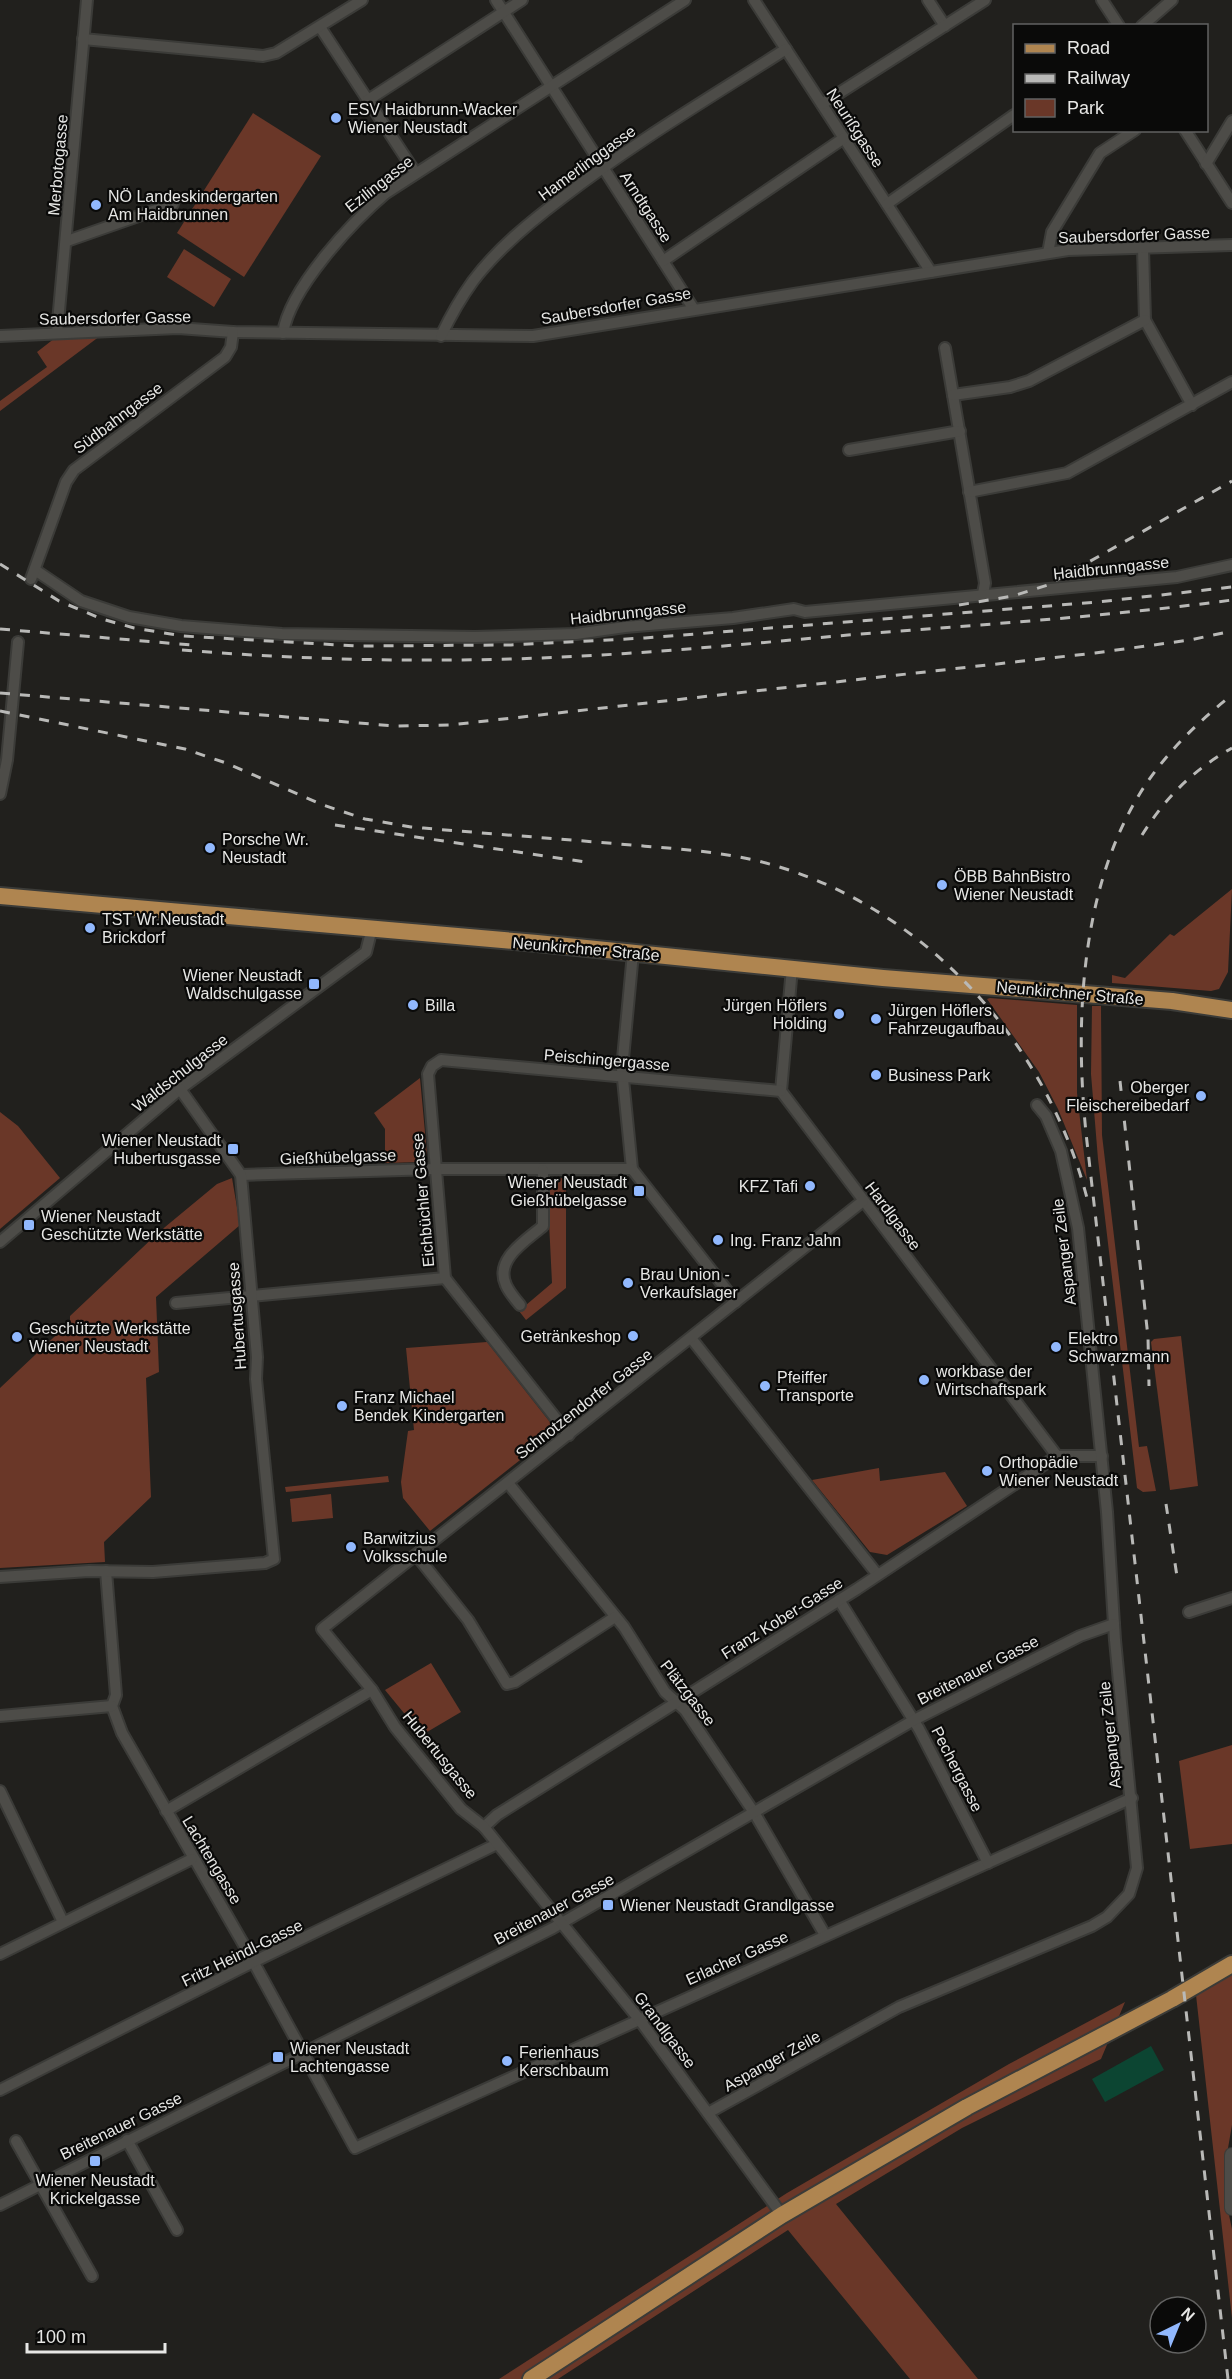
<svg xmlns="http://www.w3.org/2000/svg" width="1232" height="2379" font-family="Arial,sans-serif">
<rect width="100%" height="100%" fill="#21201d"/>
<g fill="#6a3728">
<polygon points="253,113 321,156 244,277 177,233"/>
<polygon points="184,249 231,279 214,307 167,277"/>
<polygon points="100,336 0,411 0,401 47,367 37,352 55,338"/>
<polygon points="1232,889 1228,972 1219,989 1211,991 1112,983 1112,975 1125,978 1170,934 1174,936"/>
<polygon points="990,998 1077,1005 1077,1093 1087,1180 1058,1109 1039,1072 987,999"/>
<polygon points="1092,1006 1101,1006 1102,1135 1139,1447 1147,1446 1156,1491 1143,1492 1137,1488 1098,1159 1091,1074"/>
<polygon points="420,1078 427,1154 421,1162 385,1163 385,1129 374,1113"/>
<polygon points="0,1112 18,1126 60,1178 0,1229"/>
<polygon points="232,1178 240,1225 156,1297 159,1372 146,1378 151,1497 104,1542 105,1562 0,1568 0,1388 70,1322 70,1316 159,1232 217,1184"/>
<polygon points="566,1178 566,1288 526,1320 519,1311 552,1283 547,1181 549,1179"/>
<polygon points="1181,1336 1198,1486 1170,1490 1151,1342 1154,1339"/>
<polygon points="487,1342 557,1431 430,1531 403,1498 401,1482 408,1431 414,1430 406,1348"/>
<polygon points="879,1468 880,1481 945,1472 967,1506 887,1555 870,1552 812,1480"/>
<polygon points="388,1476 389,1482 286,1492 285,1487"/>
<polygon points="331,1494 333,1518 292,1522 290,1499"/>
<polygon points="431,1663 461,1712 422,1735 385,1690"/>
<polygon points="1232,1745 1232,1844 1190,1849 1179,1761"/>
<polygon points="1232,1972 1232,2125 1227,2154 1224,2192 1232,2229 1232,2318 1196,1995"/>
<polygon points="1125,2002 1101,2059 962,2128 836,2204 978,2379 910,2379 788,2230 558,2379 499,2379 787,2193 1009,2064"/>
</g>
<polygon fill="#0c4532" points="1151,2046 1164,2070 1105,2102 1092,2079"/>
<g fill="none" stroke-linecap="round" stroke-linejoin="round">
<g stroke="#3b3b38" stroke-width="14">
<g id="minor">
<polyline points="496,0 693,308"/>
<polyline points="754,0 931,272"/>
<polyline points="928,0 945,26"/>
<polyline points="1102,0 1119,26"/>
<polyline points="1142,26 1172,0"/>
<polyline points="320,27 415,172"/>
<polyline points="83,39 263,56 276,53 362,0"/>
<polyline points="368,100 522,0"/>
<polyline points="822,104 985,0"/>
<polyline points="1185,130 1232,203"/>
<polyline points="1206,164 1232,121"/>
<polyline points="887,204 1014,115"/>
<polyline points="67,241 173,204"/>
<polyline points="1143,248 1145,320 1192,405"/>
<polyline points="1048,253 1052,232 1100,153 1135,130"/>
<polyline points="663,261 844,138"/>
<polyline points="57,333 87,0"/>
<path d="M283 333C290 288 352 222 386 193L685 0"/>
<polyline points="0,336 178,328 233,332 533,336 1068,250 1232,245"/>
<path d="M441 336C450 317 460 299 473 281 497 249 530 222 562 198 633 143 711 97 786 49"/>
<polyline points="945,348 985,583 983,594"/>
<polyline points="953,395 1010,387 1029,381 1145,320"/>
<polyline points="849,450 960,431"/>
<polyline points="969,492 1067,473 1232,382"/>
<polyline points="35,570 81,601 129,617 181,626 282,634 475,637 576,634 625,627 733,618 794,609 805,612 1177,577 1232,565"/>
<polyline points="31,579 66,482 74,470 225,357 231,347 233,332"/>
<polyline points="0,794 7,760 18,642"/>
<polyline points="633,953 622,1069 632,1169 736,1302"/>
<polyline points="792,968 781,1091 1057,1456"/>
<polyline points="241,1175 435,1169 632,1169"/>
<polyline points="0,1242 180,1089 366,952 372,928"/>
<polyline points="176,1303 445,1278"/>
<path d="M520 1305C515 1299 509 1292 506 1285 494 1259 527 1240 543 1226V1170"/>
<polyline points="691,1338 877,1574"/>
<polyline points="569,1435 445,1278 428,1074 432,1066 441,1060 781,1091"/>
<polyline points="508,1483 624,1627 665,1692 685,1710 755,1814 825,1935"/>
<polyline points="417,1556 468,1620 507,1684 515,1682 615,1617"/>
<polyline points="106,1571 116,1695 112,1706 122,1733 248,1952 355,2148 1132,1798"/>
<polyline points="0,1577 89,1571 153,1572 265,1563 274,1559 256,1379 257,1357 241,1175 180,1089"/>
<polyline points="839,1600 919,1729 988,1863"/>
<polyline points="1189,1612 1232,1598"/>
<polyline points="0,1716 112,1706"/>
<polyline points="0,1791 63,1922"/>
<polyline points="166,1811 372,1690"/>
<polyline points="484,1827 497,1815 857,1589 1057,1456 1102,1456"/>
<polyline points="0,1954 192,1859"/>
<polyline points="0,2090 243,1967 497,1844"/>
<polyline points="708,2113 899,2007 1092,1926 1107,1917 1129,1894 1137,1868 1115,1640 1107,1512 1078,1228 1061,1151 1046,1116 1037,1105"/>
<polyline points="127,2140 177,2230"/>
<polyline points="16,2141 92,2276"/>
<polyline points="0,2205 553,1928 914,1720 1080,1636 1114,1624"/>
<polyline points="782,2215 639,2019 484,1827 461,1809 395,1727 372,1690 322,1629 863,1201"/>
</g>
</g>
<g stroke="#3b3b38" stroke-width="16">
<polyline id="tertiary" points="1232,2155 1232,2208"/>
</g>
<g stroke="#3b3b38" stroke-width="20">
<g id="primary">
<polyline points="0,896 537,943 883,978 1172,1001 1232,1010"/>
<polyline points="531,2379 782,2215 967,2107 1172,1999 1232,1964"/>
</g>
</g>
<use href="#minor" stroke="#4d4c48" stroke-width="10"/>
<use href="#tertiary" stroke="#4d4c48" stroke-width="14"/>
<use href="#primary" stroke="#af8550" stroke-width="16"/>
<g stroke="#b9b9b7" stroke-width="3" stroke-dasharray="10 10" stroke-linecap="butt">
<polyline points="0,564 59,601 102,619 134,628 183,636 357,646 511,645 645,638 1098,602 1232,587"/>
<polyline points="959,605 1013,596 1048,585 1232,481"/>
<polyline points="0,629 191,645"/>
<path d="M182 650C292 659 400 662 510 659 623 656 735 645 848 635 976 625 1104 617 1232 600"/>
<polyline points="0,693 395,726 450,725 1095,653 1190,640 1232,631"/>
<path d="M0 711 185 749 226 763 323 805 365 819 411 827C480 833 549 838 619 844 664 848 709 850 754 860 918 899 1045 1037 1087 1198"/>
<polyline points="335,825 592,863"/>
<path d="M1142 835C1165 798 1193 770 1232 748"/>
<polyline points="1120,1081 1148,1337 1149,1386"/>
<polyline points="1166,1504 1178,1583"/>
<path d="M1228 2379 1087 1142C1074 1026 1079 884 1146 784 1169 750 1200 720 1232 695"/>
</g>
</g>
<g fill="#91b8fd" stroke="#0a0a09" stroke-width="2">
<circle cx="336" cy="118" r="6"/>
<circle cx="96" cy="205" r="6"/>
<circle cx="210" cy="848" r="6"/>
<circle cx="942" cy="885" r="6"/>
<circle cx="90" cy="928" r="6"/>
<rect x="308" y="978" width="12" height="12" rx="3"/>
<circle cx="413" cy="1005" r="6"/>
<circle cx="839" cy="1014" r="6"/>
<circle cx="876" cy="1019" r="6"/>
<circle cx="876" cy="1075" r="6"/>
<circle cx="1201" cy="1096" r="6"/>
<rect x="227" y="1143" width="12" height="12" rx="3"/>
<circle cx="810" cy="1186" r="6"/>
<rect x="633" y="1185" width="12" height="12" rx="3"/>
<rect x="23" y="1219" width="12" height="12" rx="3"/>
<circle cx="718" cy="1240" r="6"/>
<circle cx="628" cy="1283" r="6"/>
<circle cx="633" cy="1336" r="6"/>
<circle cx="17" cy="1337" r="6"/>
<circle cx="1056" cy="1347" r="6"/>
<circle cx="924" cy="1380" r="6"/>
<circle cx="765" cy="1386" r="6"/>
<circle cx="342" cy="1406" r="6"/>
<circle cx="987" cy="1471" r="6"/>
<circle cx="351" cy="1547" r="6"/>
<rect x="602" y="1899" width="12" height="12" rx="3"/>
<rect x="272" y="2051" width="12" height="12" rx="3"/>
<circle cx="507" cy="2061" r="6"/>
<rect x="89" y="2155" width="12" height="12" rx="3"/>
</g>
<g text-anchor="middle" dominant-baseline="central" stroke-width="4.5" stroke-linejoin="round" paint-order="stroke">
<g font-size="16" fill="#e7e7e5" stroke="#0a0a09" text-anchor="start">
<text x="348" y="109">ESV Haidbrunn-Wacker<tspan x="348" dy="18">Wiener Neustadt</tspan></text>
<text x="108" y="196">NÖ Landeskindergarten<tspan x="108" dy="18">Am Haidbrunnen</tspan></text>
<text x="222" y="839">Porsche Wr.<tspan x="222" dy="18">Neustadt</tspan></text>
<text x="954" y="876">ÖBB BahnBistro<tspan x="954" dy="18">Wiener Neustadt</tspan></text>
<text x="102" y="919">TST Wr.Neustadt<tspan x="102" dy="18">Brickdorf</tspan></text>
<text x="302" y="975" text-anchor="end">Wiener Neustadt<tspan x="302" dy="18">Waldschulgasse</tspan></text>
<text x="425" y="1005">Billa</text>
<text x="827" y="1005" text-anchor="end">Jürgen Höflers<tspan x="827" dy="18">Holding</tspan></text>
<text x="888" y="1010">Jürgen Höflers<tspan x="888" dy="18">Fahrzeugaufbau</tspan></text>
<text x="888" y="1075">Business Park</text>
<text x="1189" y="1087" text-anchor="end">Oberger<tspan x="1189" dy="18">Fleischereibedarf</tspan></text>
<text x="221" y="1140" text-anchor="end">Wiener Neustadt<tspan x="221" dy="18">Hubertusgasse</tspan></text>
<text x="627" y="1182" text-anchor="end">Wiener Neustadt<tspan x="627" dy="18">Gießhübelgasse</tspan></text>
<text x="798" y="1186" text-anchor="end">KFZ Tafi</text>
<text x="41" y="1216">Wiener Neustadt<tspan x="41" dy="18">Geschützte Werkstätte</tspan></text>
<text x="730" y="1240">Ing. Franz Jahn</text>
<text x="640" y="1274">Brau Union -<tspan x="640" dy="18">Verkaufslager</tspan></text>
<text x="29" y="1328">Geschützte Werkstätte<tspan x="29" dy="18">Wiener Neustadt</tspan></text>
<text x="621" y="1336" text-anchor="end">Getränkeshop</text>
<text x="1068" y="1338">Elektro<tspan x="1068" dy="18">Schwarzmann</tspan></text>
<text x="936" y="1371">workbase der<tspan x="936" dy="18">Wirtschaftspark</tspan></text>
<text x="777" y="1377">Pfeiffer<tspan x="777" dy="18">Transporte</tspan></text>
<text x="354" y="1397">Franz Michael<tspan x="354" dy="18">Bendek Kindergarten</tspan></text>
<text x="999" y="1462">Orthopädie<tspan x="999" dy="18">Wiener Neustadt</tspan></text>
<text x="363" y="1538">Barwitzius<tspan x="363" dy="18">Volksschule</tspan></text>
<text x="620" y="1905">Wiener Neustadt Grandlgasse</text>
<text x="290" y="2048">Wiener Neustadt<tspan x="290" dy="18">Lachtengasse</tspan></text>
<text x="519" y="2052">Ferienhaus<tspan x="519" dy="18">Kerschbaum</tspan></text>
<text x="95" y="2180" text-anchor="middle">Wiener Neustadt<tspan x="95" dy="18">Krickelgasse</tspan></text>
</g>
<g font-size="16" fill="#e7e7e5" stroke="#0a0a09">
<text transform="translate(855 128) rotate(57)">Neurißgasse</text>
<text transform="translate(587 163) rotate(-36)">Hamerlinggasse</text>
<text transform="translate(58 165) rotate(-85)">Merbotogasse</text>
<text transform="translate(379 184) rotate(-38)">Ezilingasse</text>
<text transform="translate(646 207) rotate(57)">Arndtgasse</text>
<text transform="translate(1134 235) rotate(-2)">Saubersdorfer Gasse</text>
<text transform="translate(616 306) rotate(-10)">Saubersdorfer Gasse</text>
<text transform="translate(115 318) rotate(-1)">Saubersdorfer Gasse</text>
<text transform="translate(118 418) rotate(-37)">Südbahngasse</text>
<text transform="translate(1111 568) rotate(-6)">Haidbrunngasse</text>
<text transform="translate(628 613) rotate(-6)">Haidbrunngasse</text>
<text transform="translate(586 949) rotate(5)">Neunkirchner Straße</text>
<text transform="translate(1070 993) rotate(5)">Neunkirchner Straße</text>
<text transform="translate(607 1060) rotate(5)">Peischingergasse</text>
<text transform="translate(180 1073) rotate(-38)">Waldschulgasse</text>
<text transform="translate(338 1157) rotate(-2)">Gießhübelgasse</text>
<text transform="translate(423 1200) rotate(-95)">Eichbüchler Gasse</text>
<text transform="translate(893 1216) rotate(53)">Hardlgasse</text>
<text transform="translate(1064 1252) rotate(-97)">Aspanger Zeile</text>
<text transform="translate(237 1316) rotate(-94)">Hubertusgasse</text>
<text transform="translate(584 1404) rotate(-38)">Schnotzendorfer Gasse</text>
<text transform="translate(782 1618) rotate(-32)">Franz Kober-Gasse</text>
<text transform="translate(978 1670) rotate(-27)">Breitenauer Gasse</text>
<text transform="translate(688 1693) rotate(52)">Plätzgasse</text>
<text transform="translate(1110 1735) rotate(-96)">Aspanger Zeile</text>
<text transform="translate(440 1755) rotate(51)">Hubertusgasse</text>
<text transform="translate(957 1769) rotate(63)">Pechergasse</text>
<text transform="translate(212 1860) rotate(59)">Lachtengasse</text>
<text transform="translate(554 1909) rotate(-28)">Breitenauer Gasse</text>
<text transform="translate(242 1953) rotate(-26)">Fritz Heindl-Gasse</text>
<text transform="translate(737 1958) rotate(-24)">Erlacher Gasse</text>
<text transform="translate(665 2030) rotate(53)">Grandlgasse</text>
<text transform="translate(772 2061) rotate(-29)">Aspanger Zeile</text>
<text transform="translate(121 2126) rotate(-26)">Breitenauer Gasse</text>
</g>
</g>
<rect x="1013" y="24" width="195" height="108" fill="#0a0a09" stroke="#626261" stroke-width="1.5"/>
<rect x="1025" y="44" width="30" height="9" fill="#af8550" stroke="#626261" stroke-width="1.5"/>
<text x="1067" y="54" font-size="18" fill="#e7e7e5">Road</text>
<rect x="1025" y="74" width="30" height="9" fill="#b9b9b7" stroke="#626261" stroke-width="1.5"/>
<text x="1067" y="84" font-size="18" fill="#e7e7e5">Railway</text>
<rect x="1025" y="99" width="30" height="18" fill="#6a3728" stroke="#626261" stroke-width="1.5"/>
<text x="1067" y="114" font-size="18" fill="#e7e7e5">Park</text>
<g transform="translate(1178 2325) rotate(43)"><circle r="28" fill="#0a0a09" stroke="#626261" stroke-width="1.5"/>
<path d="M0-4.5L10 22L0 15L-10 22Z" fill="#91b8fd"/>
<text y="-9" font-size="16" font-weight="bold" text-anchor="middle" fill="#e7e7e5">N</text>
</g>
<path d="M27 2343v9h138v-9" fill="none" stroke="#e7e7e5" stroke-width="3"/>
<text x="36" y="2343" font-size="18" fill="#e7e7e5" stroke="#0a0a09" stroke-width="4.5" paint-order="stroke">100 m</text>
</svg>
